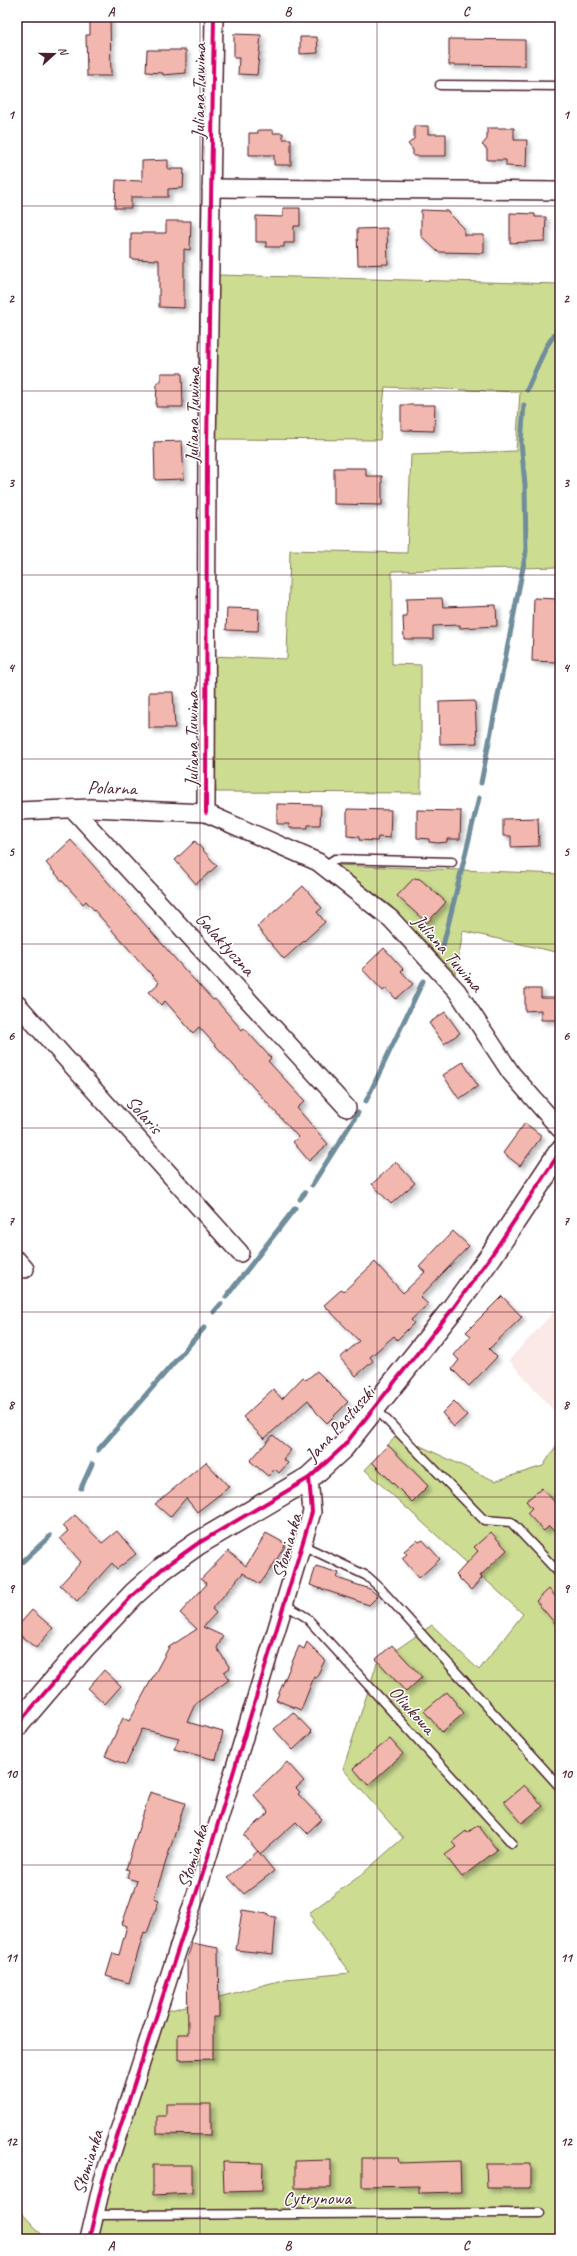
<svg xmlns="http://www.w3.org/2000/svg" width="577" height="2256" font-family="Caveat,sans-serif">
<defs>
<filter id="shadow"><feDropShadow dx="3.5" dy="3.5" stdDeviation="2" flood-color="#0004"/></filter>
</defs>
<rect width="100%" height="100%" fill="#fff"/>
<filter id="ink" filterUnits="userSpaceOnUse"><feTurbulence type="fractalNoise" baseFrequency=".025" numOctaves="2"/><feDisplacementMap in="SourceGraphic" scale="8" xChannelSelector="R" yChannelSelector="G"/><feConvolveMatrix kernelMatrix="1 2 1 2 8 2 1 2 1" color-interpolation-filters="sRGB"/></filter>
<g filter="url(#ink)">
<polygon fill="#fbe9e7" points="560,1305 560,1418 509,1360"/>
<g fill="#ccdd92" stroke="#8b7e5e">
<polygon points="218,275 560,284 560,567 392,571 392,664 421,665 421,793 216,792 210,656 287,659 290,550 407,553 411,455 516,451 520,392 385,387 380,440 213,439"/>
<polygon points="335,865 560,874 560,953 463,931 456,974 390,905"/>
<polygon points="397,1435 495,1481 543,1466 560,1440 560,2239 90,2239 156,2014 286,1979 350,1973 312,1923 315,1921 309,1913 361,1875 403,1838 343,1769 377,1663 432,1625 479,1670 523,1614 365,1470"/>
<polygon points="17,2208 46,2239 17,2239"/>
</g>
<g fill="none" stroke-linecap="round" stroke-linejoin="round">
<g stroke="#708d9c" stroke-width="5">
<polyline points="527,390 546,347 560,326"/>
<polyline points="481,783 526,552 525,485 521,442 524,405"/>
<polyline points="442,950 479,798"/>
<polyline points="366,1101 423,981"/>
<polyline points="312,1185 358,1113"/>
<polyline points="300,1199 305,1193"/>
<polyline points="226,1297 295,1208"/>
<polyline points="214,1312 221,1304"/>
<polyline points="98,1450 204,1328"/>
<polyline points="81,1488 92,1464"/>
<polyline points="22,1562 50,1536"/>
</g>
</g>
<g fill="#f2b7af" stroke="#4a1f2b" filter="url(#shadow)">
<polygon points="90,17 110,17 111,76 87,76 86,35 90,35"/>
<polygon points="234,34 261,35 257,75 238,74 239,58 234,58"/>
<polygon points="300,37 317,37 318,53 300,54"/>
<polygon points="449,39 525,40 525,66 449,65"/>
<polygon points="147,50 186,50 186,73 163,75 163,73 146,72"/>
<polygon points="414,126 428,126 428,134 446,134 446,156 413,156 413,150 408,144 414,139"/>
<polygon points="487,128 514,128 514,140 527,140 526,167 506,166 506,160 487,160 487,149 482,145 487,139"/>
<polygon points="258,130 273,130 273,133 283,133 283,139 291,139 291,165 274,165 274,155 249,155 249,133 258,133"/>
<polygon points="168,160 168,169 184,169 183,188 168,189 168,197 131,197 131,208 115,208 116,180 142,181 142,161"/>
<polygon points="283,208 300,208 300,226 294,226 294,243 284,243 284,247 266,247 266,242 256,242 256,216 283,217"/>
<polygon points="421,210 447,211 464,228 464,235 484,235 484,253 438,252 421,236"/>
<polygon points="510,213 535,214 535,217 546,217 545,241 510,243"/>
<polygon points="166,221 191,221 190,250 184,249 184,308 159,307 159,260 131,259 131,233 166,233"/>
<polygon points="387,228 388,264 358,265 357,229"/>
<polygon points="161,373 182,373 183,407 156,407 157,382 161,382"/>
<polygon points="401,405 435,405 434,431 401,430"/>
<polygon points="182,441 184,479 155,480 154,442"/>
<polygon points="334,468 366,468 366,476 382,476 382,505 334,504"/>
<polygon points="442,598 443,607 496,605 497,626 460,628 460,625 433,626 433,639 404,639 403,617 407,617 406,599"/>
<polygon points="534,598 559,599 557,662 532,661"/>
<polygon points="227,608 259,609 258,631 226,630"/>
<polygon points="149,692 173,692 175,728 149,728"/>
<polygon points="475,701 477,743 440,744 439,702"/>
<polygon points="277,804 321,805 320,825 308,825 308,828 289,828 289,824 277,824"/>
<polygon points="347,809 391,810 390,838 378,837 377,841 359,840 359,837 347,836"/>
<polygon points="417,810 461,811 460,839 447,839 447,842 438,843 429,842 429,839 417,838"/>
<polygon points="538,818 539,846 511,847 511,836 503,836 503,819"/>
<polygon points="71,840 185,970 213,1000 215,999 242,1030 244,1028 271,1058 268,1061 305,1101 297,1108 328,1144 309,1161 293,1142 298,1137 199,1027 193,1033 165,1001 161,1005 149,992 159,983 86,901 83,904 46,863"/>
<polygon points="195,841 217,866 196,884 175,860"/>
<polygon points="414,878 420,879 446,902 427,923 397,896"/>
<polygon points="303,886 322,908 317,912 325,922 284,959 257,927"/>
<polygon points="384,948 403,969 401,971 413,984 396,999 386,988 383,991 362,969"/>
<polygon points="525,989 541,989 541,998 560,998 560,1020 541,1020 541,1010 525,1011"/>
<polygon points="445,1012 460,1033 444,1044 429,1023"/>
<polygon points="463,1062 478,1086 459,1099 443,1075"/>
<polygon points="525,1123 542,1136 520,1166 503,1153"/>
<polygon points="396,1162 415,1183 391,1204 372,1184"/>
<polygon points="453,1231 469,1246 420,1297 428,1304 411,1320 414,1323 397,1340 394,1336 370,1357 373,1361 356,1376 340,1358 359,1341 324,1305 342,1289 344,1291 375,1262 403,1293 425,1272 419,1267"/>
<polygon points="502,1296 522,1317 489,1349 497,1357 469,1386 452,1369 459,1360 454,1355 471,1336 466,1332"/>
<polygon points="317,1371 348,1402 327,1423 317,1413 308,1400 264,1439 243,1417 273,1389 282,1399 303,1377 306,1380"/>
<polygon points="454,1401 467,1415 454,1427 442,1413"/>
<polygon points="273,1435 291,1450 283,1459 288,1463 279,1473 275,1469 268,1476 250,1461"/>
<polygon points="388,1445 428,1486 412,1502 372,1462"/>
<polygon points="206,1462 229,1487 219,1495 197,1512 186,1498 170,1517 155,1504"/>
<polygon points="542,1488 560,1508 560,1538 549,1526 544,1531 527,1513 532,1508 526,1501"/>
<polygon points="75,1515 102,1543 117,1531 136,1554 117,1569 112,1563 77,1601 60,1585 81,1562 60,1538 68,1531 63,1526"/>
<polygon points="491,1532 507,1550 480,1576 482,1578 471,1590 456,1575 478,1551 474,1547"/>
<polygon points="266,1533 286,1544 272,1567 260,1584 243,1573 212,1609 216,1613 203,1627 223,1636 217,1648 230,1668 224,1672 229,1680 195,1704 187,1722 223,1732 216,1760 174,1749 179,1738 142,1729 126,1765 105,1756 123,1718 129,1721 169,1647 197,1629 180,1613 207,1584 201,1579 228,1551 246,1566"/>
<polygon points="417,1540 419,1542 423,1540 440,1559 419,1578 402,1558 407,1554 404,1551"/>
<polygon points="316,1566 339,1573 337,1578 370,1589 378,1596 369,1605 310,1585"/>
<polygon points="549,1589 560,1602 560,1629 536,1601"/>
<polygon points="32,1610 53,1628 36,1648 17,1633 17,1627"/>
<polygon points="307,1642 325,1660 316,1678 314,1677 301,1710 276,1700 299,1646 304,1649"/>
<polygon points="392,1645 422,1677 406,1692 376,1659"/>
<polygon points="104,1670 121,1686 105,1704 88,1688"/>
<polygon points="447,1692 464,1713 442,1732 424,1711"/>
<polygon points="293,1712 312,1732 293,1750 274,1729"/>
<polygon points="390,1739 403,1754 368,1785 353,1768"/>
<polygon points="287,1762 304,1781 296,1788 300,1792 298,1794 322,1819 307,1833 296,1822 260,1854 244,1835 269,1812 253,1794"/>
<polygon points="524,1785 543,1806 522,1823 504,1802"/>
<polygon points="150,1792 185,1803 154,1898 159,1900 147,1933 144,1932 129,1983 106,1976 113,1953 119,1955 127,1926 122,1924 137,1881 127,1878 129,1870 126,1869"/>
<polygon points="478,1825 497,1850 462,1877 445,1855 456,1847 452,1842 466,1831 467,1833"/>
<polygon points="258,1851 274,1871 244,1894 228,1877"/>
<polygon points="242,1910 268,1914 268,1916 276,1917 273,1954 236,1950"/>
<polygon points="192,1943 218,1948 219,2017 213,2017 213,2059 178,2060 178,2034 188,2034 187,1959"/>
<polygon points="166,2104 211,2104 211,2135 157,2134 157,2116 166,2116"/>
<polygon points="362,2158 398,2158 399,2163 460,2161 461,2192 419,2193 419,2186 362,2187"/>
<polygon points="331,2160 331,2188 295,2188 295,2161"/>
<polygon points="223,2162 263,2163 262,2191 224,2192"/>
<polygon points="486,2164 531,2164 531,2188 487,2188"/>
<polygon points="153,2165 192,2165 192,2193 153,2195"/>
</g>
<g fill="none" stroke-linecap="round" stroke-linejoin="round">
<g stroke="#4a1f2b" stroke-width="11">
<g id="lane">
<polyline points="440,85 560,86"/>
<polyline points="324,866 335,859 452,862"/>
<polyline points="375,1408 484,1520 511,1522 560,1574"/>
<polyline points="302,1545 367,1576 379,1587 560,1787"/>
<polyline points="284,1604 306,1617 512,1843"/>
<polyline points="94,2215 540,2213"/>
</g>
</g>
<g stroke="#4a1f2b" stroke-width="20">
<g id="street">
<polyline points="211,188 560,191"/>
<polyline points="73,809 347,1108"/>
<polyline points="17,811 91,808 206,813 318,862 391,919 457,991 511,1073 560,1129"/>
<polyline points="206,813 207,448 214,17"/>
<polyline points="17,1004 240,1253"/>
<polyline points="17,1260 25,1269"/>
<polyline points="89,2239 103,2180 206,1863 302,1545 312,1512 309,1478"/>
</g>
</g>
<g stroke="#4a1f2b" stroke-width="25">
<polyline id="secondary" points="17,1725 83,1648 134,1594 162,1569 197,1544 309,1478 343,1447 454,1307 491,1256 560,1152"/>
</g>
<use href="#lane" stroke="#fff" stroke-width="8"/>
<use href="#street" stroke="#fff" stroke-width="17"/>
<use href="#secondary" stroke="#fff" stroke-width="22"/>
<g stroke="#fff" stroke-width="6">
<g id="cycleway">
<polyline points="206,813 207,448 214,17"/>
<polyline points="17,1725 83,1648 134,1594 162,1569 197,1544 309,1478 343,1447 454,1307 491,1256 560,1152"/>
<polyline points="89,2239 103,2180 206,1863 302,1545 312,1512 309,1478"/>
</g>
</g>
<use href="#cycleway" stroke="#d6006c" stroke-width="4"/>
</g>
</g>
<path fill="none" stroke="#4a1f2b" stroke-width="1" stroke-opacity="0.55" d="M200 17V2239M377 17V2239M17 206H560M17 391H560M17 575H560M17 759H560M17 944H560M17 1128H560M17 1312H560M17 1497H560M17 1681H560M17 1865H560M17 2050H560"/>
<g text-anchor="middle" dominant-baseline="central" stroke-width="3" stroke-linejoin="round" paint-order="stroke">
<g font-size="19" fill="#4a1f2b" stroke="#fff">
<text transform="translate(199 91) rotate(-89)">Juliana Tuwima</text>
<text transform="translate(193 415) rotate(-89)">Juliana Tuwima</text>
<text transform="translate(192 739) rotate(-90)">Juliana Tuwima</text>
<text transform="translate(112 788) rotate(2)">Polarna</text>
<text transform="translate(225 944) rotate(48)">Galaktyczna</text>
<text transform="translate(448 953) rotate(49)">Juliana Tuwima</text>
<text transform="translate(144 1115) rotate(48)">Solaris</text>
<text transform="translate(340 1424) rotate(-48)">Jana Pastuszki</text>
<text transform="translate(287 1546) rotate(-74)">Słomianka</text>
<text transform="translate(412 1710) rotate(48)">Oliwkowa</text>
<text transform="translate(193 1856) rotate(-73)">Słomianka</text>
<text transform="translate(88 2162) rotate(-73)">Słomianka</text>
<text x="317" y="2198">Cytrynowa</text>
</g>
</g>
<rect width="577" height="2256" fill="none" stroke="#fff" stroke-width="44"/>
<g transform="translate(54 54) rotate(69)" stroke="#ffffff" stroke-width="3" paint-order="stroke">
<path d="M0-3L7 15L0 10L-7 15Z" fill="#4a1f2b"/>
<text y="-6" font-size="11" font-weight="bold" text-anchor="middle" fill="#4a1f2b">N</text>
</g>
<rect x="22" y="22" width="533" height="2212" fill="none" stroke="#4a1f2b" stroke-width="1.5"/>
<g font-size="13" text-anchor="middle" font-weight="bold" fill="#4a1f2b">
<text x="111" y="16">A</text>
<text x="288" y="16">B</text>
<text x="466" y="16">C</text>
<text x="11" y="119">1</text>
<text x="566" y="119">1</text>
<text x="11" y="303">2</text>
<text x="566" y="303">2</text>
<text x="11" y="487">3</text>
<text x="566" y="487">3</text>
<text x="11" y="672">4</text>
<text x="566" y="672">4</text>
<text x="11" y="856">5</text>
<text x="566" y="856">5</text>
<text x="11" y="1040">6</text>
<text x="566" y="1040">6</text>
<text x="11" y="1225">7</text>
<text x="566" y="1225">7</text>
<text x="11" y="1409">8</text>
<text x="566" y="1409">8</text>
<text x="11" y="1593">9</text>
<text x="566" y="1593">9</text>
<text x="11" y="1778">10</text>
<text x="566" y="1778">10</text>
<text x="11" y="1962">11</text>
<text x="566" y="1962">11</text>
<text x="11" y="2146">12</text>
<text x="566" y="2146">12</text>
<text x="111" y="2250">A</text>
<text x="288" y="2250">B</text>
<text x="466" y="2250">C</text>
</g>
</svg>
